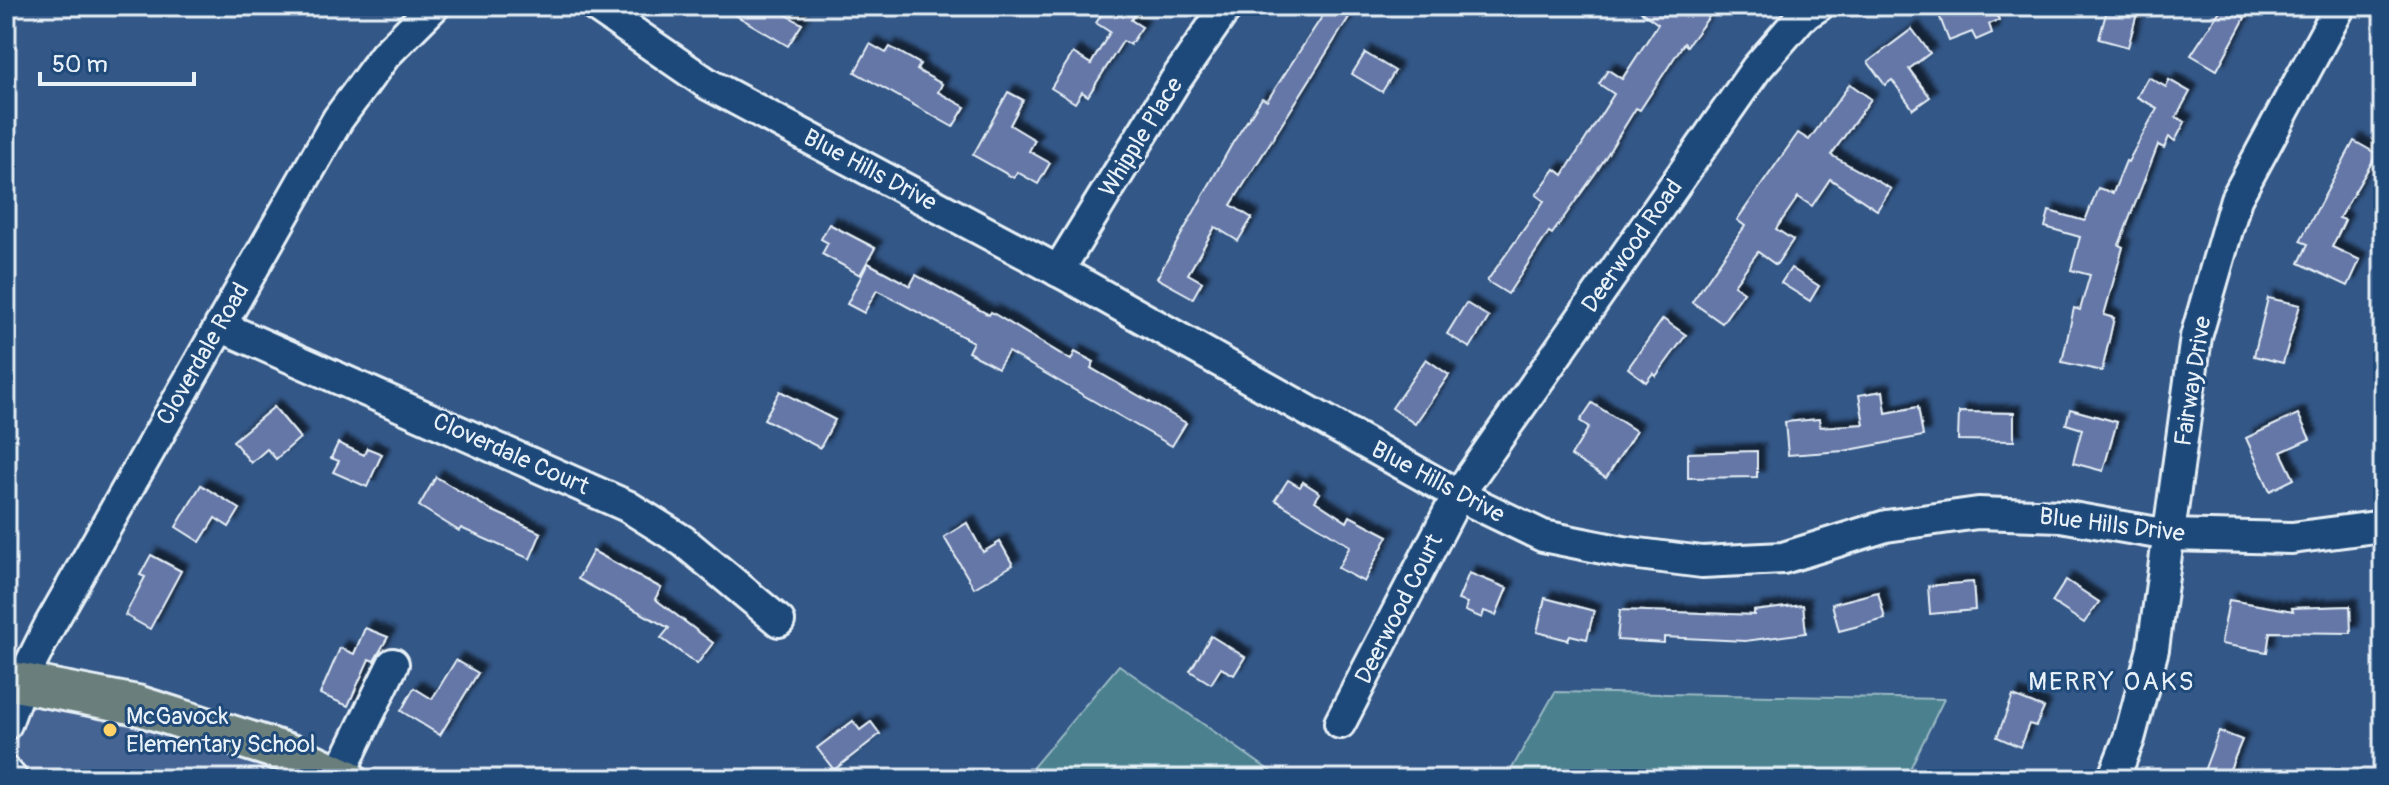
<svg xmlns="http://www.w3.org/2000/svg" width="2389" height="785" font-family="Pangolin,sans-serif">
<defs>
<filter id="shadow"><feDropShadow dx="7" dy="-7" stdDeviation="2" flood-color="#0009"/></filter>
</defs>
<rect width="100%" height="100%" fill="#335787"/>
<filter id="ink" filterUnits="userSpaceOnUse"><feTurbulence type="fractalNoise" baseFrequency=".0125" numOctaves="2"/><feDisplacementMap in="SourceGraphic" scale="16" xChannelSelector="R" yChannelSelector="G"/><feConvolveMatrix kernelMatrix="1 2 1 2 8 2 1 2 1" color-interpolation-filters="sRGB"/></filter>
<g filter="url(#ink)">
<polygon fill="#456493" points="21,683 347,779 6,779 6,724"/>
<g fill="#4b818f" stroke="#9ab9c4" stroke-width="2">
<polygon points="1119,665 1276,775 1274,779 1023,779"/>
<polygon points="1555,692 1944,699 1905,779 1506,779"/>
</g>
<g fill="#6577a7" stroke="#e8f1f8" stroke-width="2" filter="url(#shadow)">
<polygon points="720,6 771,6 802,24 788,46"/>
<polygon points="1107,6 1140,6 1131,20 1142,27 1130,45 1123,41 1088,96 1082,92 1075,103 1051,88 1073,53 1091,64 1110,32 1096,23"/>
<polygon points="1329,6 1356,6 1231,205 1252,218 1238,241 1215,227 1188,274 1202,282 1193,298 1157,278 1232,144 1262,98 1267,101"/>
<polygon points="1633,6 1717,6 1687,46 1684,43 1640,110 1636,108 1597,171 1552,234 1549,232 1508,294 1487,281 1544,201 1536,195 1555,169 1563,175 1614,94 1599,84 1608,70 1622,79 1658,24"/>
<polygon points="1962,6 1994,6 1999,20 1989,24 1992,33 1976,40 1972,32 1949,41 1939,15"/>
<polygon points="2108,6 2139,6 2128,47 2099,39"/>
<polygon points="2223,6 2245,18 2217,70 2191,55"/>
<polygon points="1912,29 1930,53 1909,69 1930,97 1913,109 1892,80 1885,85 1868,62"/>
<polygon points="870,44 886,53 890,47 920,64 917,70 942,84 938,92 965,107 953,127 855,72"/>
<polygon points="1365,53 1395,71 1382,92 1352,74"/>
<polygon points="2148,77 2166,87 2169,80 2190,92 2176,117 2185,122 2175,141 2169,137 2164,148 2158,145 2119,245 2123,247 2104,315 2114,318 2102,371 2062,362 2074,308 2080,310 2090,275 2071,270 2080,237 2045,227 2049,211 2085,221 2098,188 2113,193 2126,161 2128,162 2157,108 2137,97"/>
<polygon points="1850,84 1871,99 1831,155 1891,189 1877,210 1830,179 1812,206 1798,197 1776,229 1793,240 1776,265 1758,252 1734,285 1744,292 1722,323 1692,302 1745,226 1737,220 1798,133 1809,140"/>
<polygon points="1008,92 1023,100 1010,125 1035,140 1029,151 1050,163 1038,184 1017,172 1014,178 973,155"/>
<polygon points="2354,141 2377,154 2339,218 2345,220 2332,247 2360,260 2348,286 2299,263 2308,244 2300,241"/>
<polygon points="829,224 875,248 860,275 822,254 828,243 821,239"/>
<polygon points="868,263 910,286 916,275 989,315 991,312 1071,360 1075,352 1094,362 1091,368 1186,423 1172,446 1008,352 998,368 968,352 973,342 877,290 864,313 847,304"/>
<polygon points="1791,268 1819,286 1810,301 1781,283"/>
<polygon points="2268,298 2300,305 2283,363 2254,356"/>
<polygon points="1466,303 1489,317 1470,348 1447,334"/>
<polygon points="1663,319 1686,335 1656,376 1653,373 1646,382 1628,368"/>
<polygon points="1426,359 1449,375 1415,424 1392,408"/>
<polygon points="780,391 835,420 820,448 764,419"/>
<polygon points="1883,391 1886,413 1918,407 1923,436 1844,451 1788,455 1785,422 1819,419 1820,427 1864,424 1859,395"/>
<polygon points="1592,403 1636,431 1606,478 1571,456 1589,427 1580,421"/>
<polygon points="274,407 300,438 276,459 267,449 251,463 233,441"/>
<polygon points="2070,409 2117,422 2103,471 2073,463 2082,429 2066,424"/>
<polygon points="1959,412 2014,413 2014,441 1958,440"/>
<polygon points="2298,414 2310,439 2281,452 2294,479 2270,491 2246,438"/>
<polygon points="338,443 364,455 367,448 382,454 367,487 333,472 339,461 331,458"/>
<polygon points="1757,451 1757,477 1688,478 1688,453"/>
<polygon points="436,477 491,510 541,533 530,559 461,528 459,531 419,506"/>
<polygon points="1288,480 1300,487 1303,482 1320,493 1315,501 1347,522 1350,516 1388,536 1364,582 1338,568 1350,546 1275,500"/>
<polygon points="201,485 240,509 229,527 215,518 200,542 176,527"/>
<polygon points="967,523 983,552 1000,542 1013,565 974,588 944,537"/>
<polygon points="593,551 661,588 655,599 713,643 697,664 661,638 669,628 578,579"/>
<polygon points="151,555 181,571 150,629 125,615 145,577 140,575"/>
<polygon points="1469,573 1507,588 1496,615 1484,611 1482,618 1465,611 1467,603 1458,600"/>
<polygon points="2066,580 2099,602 2084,623 2052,602"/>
<polygon points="1973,582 1975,610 1930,614 1928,586"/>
<polygon points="1878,592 1885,619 1839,631 1832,604"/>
<polygon points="1545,598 1594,611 1587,639 1570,635 1568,640 1537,632"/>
<polygon points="2229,600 2293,611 2292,608 2350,606 2351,633 2270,632 2267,652 2221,644"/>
<polygon points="1803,605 1806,633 1745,641 1664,637 1664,643 1617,640 1620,610 1754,615 1754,611"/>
<polygon points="365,628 388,637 374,661 369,659 348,706 320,694 340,648 354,654"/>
<polygon points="1211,636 1245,657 1234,675 1221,668 1211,684 1190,671"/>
<polygon points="456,660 478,673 440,735 401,711 414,688 432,699"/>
<polygon points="2013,696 2044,708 2036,726 2029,724 2020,747 1997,737"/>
<polygon points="853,721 860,730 871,722 880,734 834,770 817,748"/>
<polygon points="2219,731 2242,740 2226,779 2201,779"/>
</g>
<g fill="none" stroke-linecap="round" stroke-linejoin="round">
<g stroke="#e8f1f8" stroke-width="36">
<g id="minor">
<polyline points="595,6 708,84 1068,276 1458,495 1543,536 1623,552 1702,562 1783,558 1886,526 1978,513 2061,516 2169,535 2292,538 2383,526"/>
<polyline points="1058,271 1175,81 1227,6"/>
<polyline points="220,326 627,506 683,541 779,621"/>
<polyline points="1340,723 1458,495 1756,69 1801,17 1818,6"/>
<polyline points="6,724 21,683 50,625 338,119 385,55 434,6"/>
<polyline points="6,772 12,779"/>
<polyline points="339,775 393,664"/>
<polyline points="2113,779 2129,739 2153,649 2196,337 2236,199 2340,6"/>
</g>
</g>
<g stroke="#e8f1f8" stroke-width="44">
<polyline id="major" points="6,680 137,705 297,756 347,779"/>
</g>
<use href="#minor" stroke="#1f4a7a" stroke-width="30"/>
<use href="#major" stroke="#6b7f7c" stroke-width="38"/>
</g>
</g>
<circle fill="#ffd166" stroke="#1f4a7a" stroke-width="3" cx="110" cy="730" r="8"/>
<g text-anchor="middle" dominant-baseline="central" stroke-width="6" stroke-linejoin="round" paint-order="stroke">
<g font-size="24" fill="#e8f1f8" stroke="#1f4a7a">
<text transform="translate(1141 137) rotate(-58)">Whipple Place</text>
<text transform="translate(870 170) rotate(28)">Blue Hills Drive</text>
<text transform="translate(1632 246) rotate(-55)">Deerwood Road</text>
<text transform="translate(203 354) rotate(-60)">Cloverdale Road</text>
<text transform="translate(2193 381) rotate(-81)">Fairway Drive</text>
<text transform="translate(511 454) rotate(24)">Cloverdale Court</text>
<text transform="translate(1438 482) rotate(28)">Blue Hills Drive</text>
<text transform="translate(2112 525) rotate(7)">Blue Hills Drive</text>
<text transform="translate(1399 609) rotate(-63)">Deerwood Court</text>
</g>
<g font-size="24" fill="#e8f1f8" stroke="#1f4a7a" text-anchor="start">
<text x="126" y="716">McGavock<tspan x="126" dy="28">Elementary School</tspan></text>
</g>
<g font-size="26" letter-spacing="2" fill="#e8f1f8" stroke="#1f4a7a">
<text x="2112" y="682">MERRY OAKS</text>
</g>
</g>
<rect width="2389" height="785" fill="none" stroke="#1f4a7a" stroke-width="32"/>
<rect x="16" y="16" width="2357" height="753" fill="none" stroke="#e8f1f8" stroke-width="3" filter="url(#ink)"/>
<path d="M40 72v12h154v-12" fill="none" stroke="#e8f1f8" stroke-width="4"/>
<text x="52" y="72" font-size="24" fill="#e8f1f8" stroke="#1f4a7a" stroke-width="6" paint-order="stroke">50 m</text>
</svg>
